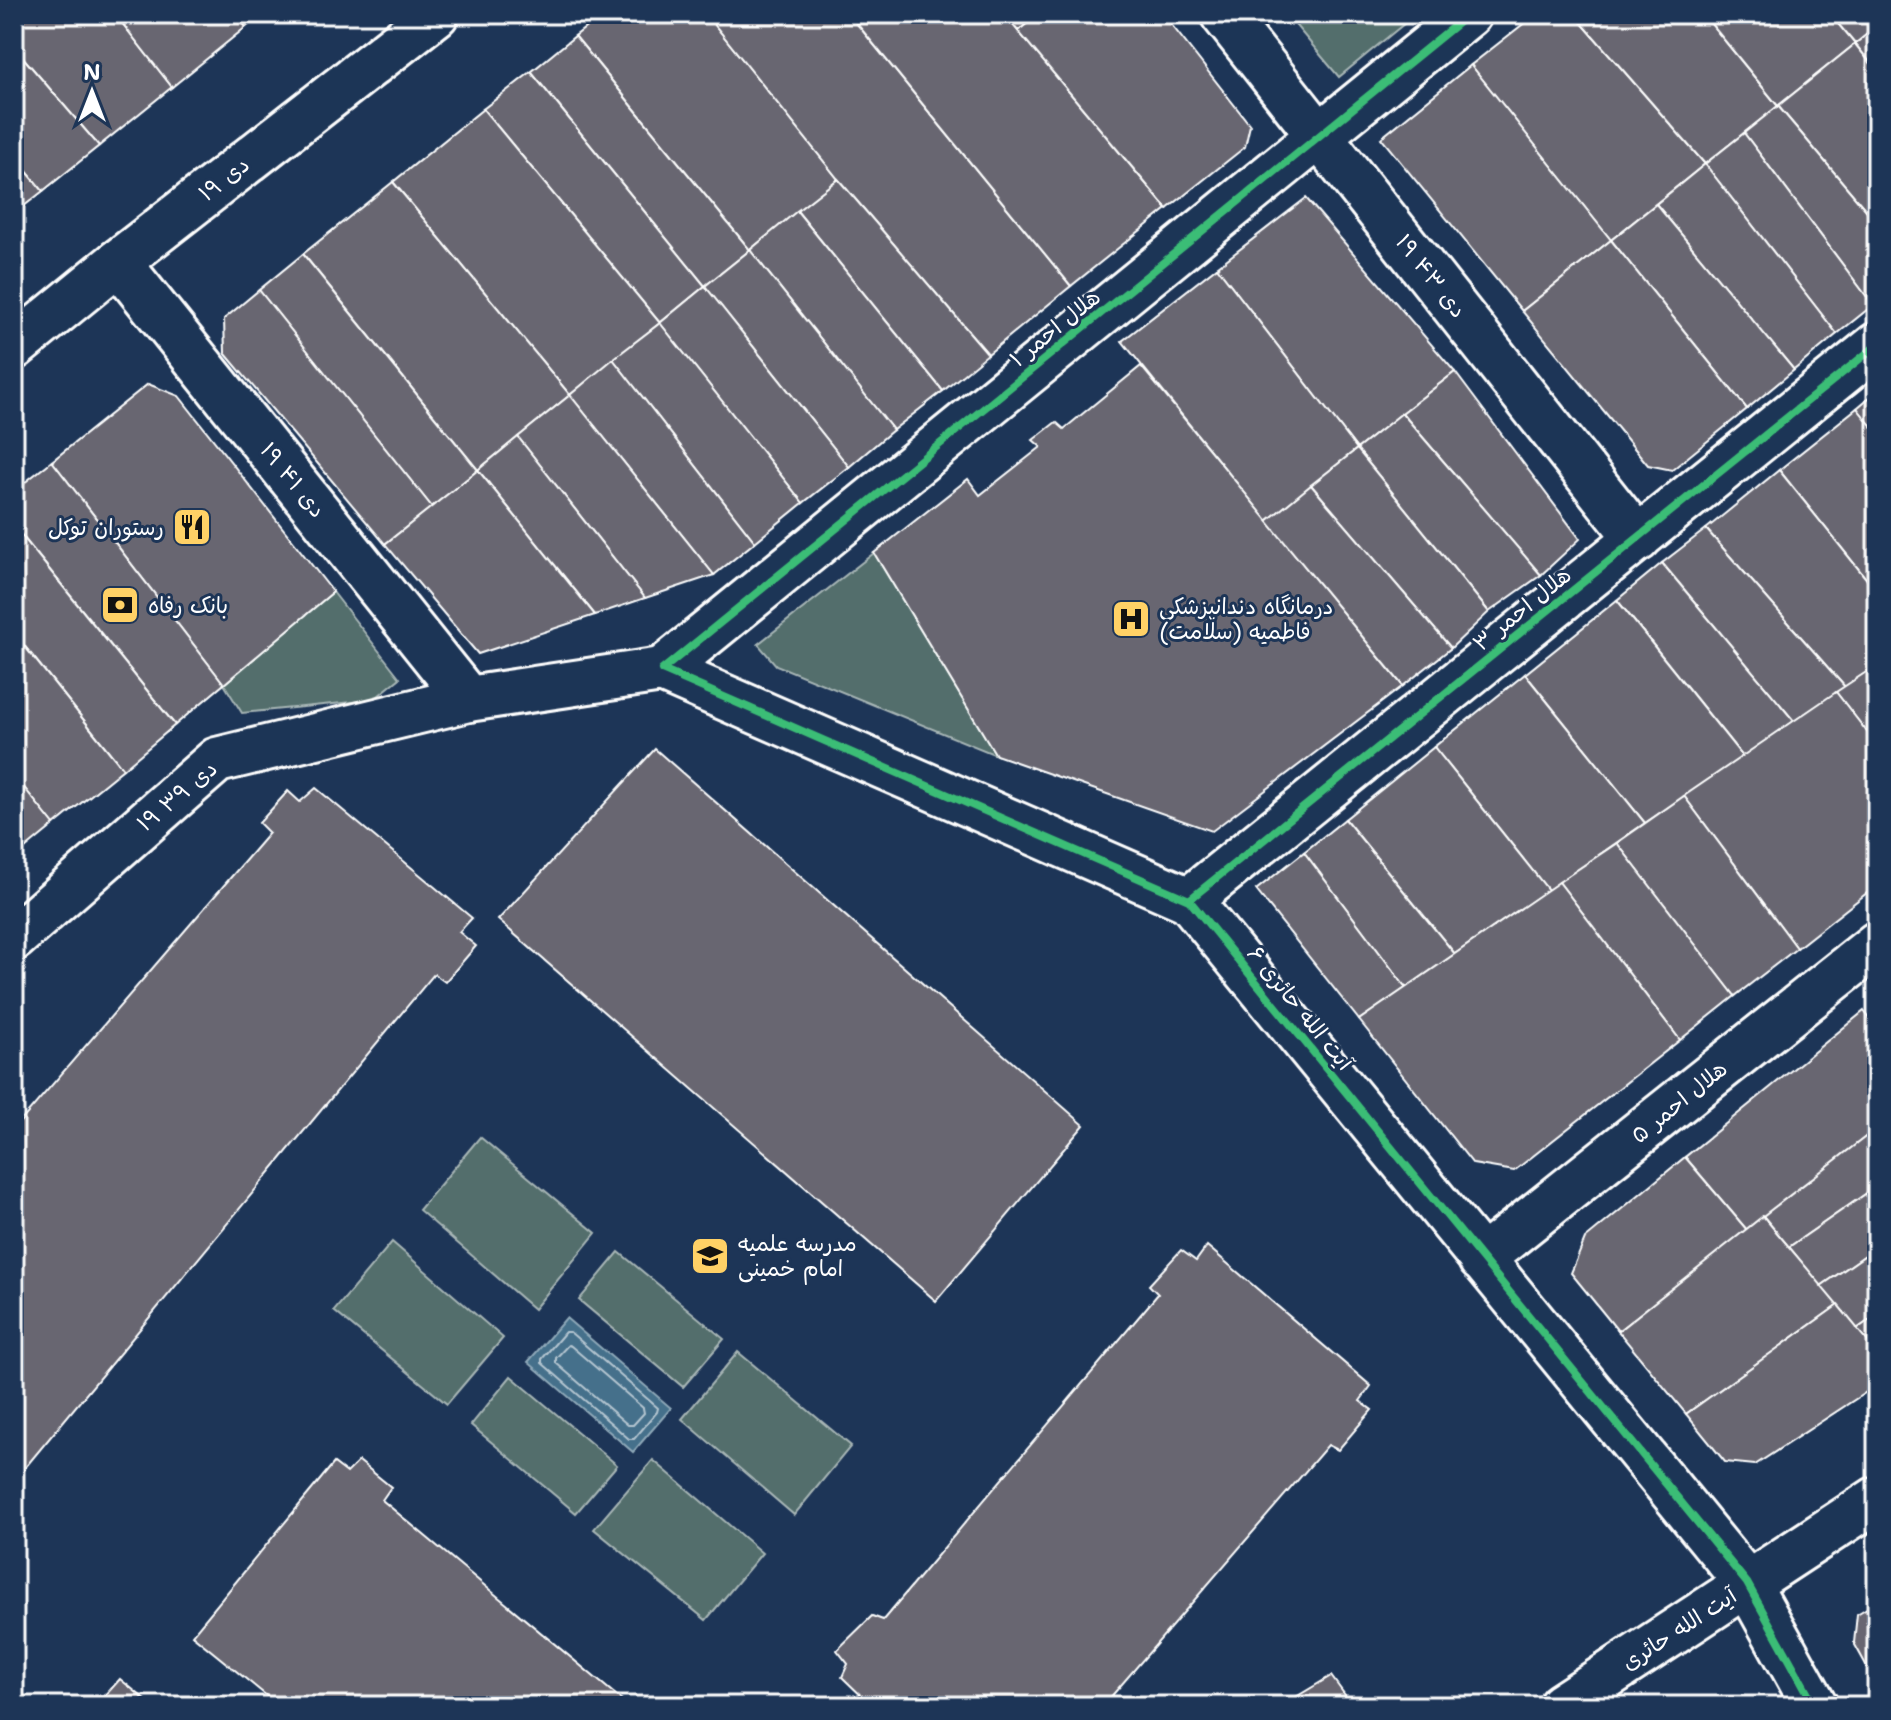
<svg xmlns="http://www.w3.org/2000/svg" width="1891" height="1720" font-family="'Shantell Sans','Playpen Sans Arabic',sans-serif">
<rect width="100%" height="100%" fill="#1d3557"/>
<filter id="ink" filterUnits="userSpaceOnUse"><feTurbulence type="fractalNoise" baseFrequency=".0125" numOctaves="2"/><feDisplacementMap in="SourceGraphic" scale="16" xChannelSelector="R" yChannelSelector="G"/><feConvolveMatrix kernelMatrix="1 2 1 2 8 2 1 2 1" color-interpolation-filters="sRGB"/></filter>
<g filter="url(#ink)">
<g fill="#526e6c" stroke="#a8b6b6" stroke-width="2">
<polygon points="1286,14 1416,14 1339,77"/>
<polygon points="874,553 996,755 776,665 758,644"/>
<polygon points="333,592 400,678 373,700 242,713 224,684"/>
<polygon points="480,1137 596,1233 534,1309 419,1210"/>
<polygon points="392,1242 503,1338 447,1404 334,1311"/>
<polygon points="619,1252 724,1339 683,1387 579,1300"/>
<polygon points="738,1352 851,1446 794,1515 682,1419"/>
<polygon points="511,1376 617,1465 576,1513 471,1425"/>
<polygon points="653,1460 762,1553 706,1620 594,1529"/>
</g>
<polygon fill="#45708b" stroke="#8fa9b9" stroke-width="2" points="566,1318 671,1408 633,1452 528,1362"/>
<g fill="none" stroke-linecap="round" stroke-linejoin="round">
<g stroke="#b5c6d1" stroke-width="2">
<polygon points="565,1332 570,1332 658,1408 657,1412 634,1439 629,1439 542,1363 542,1359"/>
<polygon points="568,1345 571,1346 643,1408 644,1413 633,1425 628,1425 556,1363 556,1358"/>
</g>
</g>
<g fill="#676671" stroke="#fff" stroke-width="2">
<polygon points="14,14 115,14 172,87 99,146 14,47"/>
<polygon points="115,14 236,14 246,27 172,87"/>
<polygon points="236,14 262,14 246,27"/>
<polygon points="603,14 706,14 838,179 750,250 575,36"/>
<polygon points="706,14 849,14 1071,286 988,354 838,179"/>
<polygon points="849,14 1004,14 1167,209 1071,286"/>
<polygon points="1004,14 1039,14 1018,31"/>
<polygon points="1039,14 1163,14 1250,125 1245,147 1167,209 1018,31"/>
<polygon points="1536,14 1574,14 1705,164 1611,240 1471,65"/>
<polygon points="1574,14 1703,14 1778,106 1705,164"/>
<polygon points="1703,14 1830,14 1855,44 1778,106"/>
<polygon points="1830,14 1877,14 1877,26 1855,44"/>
<polygon points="1877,26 1877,71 1855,44"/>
<polygon points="575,36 750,250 705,286 531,72"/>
<polygon points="1855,44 1877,71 1877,223 1778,106"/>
<polygon points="14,47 99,146 43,191 14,156"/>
<polygon points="1471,65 1611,240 1522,311 1381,138"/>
<polygon points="531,72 705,286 660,323 483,109"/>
<polygon points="1778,106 1877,223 1877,302 1873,305 1744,133"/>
<polygon points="483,109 660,323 570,395 393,182"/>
<polygon points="1744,133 1873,305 1837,334 1705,164"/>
<polygon points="14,156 43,191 14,214"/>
<polygon points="1705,164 1837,334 1794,370 1656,204"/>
<polygon points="838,179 988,354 943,391 797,211"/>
<polygon points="393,182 570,395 478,470 303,254"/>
<polygon points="1306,198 1455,372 1357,449 1217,267"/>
<polygon points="1656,204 1794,370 1747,409 1611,240"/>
<polygon points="797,211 943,391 893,430 750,250"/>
<polygon points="1611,240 1747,409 1672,470 1648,465 1522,311"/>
<polygon points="750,250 893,430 849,467 705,286"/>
<polygon points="303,254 478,470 432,507 259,290"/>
<polygon points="1217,267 1357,449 1267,521 1122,341"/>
<polygon points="705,286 849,467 803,503 660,323"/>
<polygon points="259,290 432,507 385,544 225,353 224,319"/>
<polygon points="660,323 803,503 755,542 613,359"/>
<polygon points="613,359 755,542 714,575 570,395"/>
<polygon points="1141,366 1403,686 1212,831 996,755 874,553 968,479 980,495 1041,447 1033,440 1056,422 1064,429"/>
<polygon points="1455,372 1580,539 1541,575 1402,413"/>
<polygon points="148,384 179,396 333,592 224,684 52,461"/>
<polygon points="1877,391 1877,433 1857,408"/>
<polygon points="570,395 714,575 645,598 518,437"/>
<polygon points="1857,408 1877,433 1877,592 1779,470"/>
<polygon points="1402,413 1541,575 1489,612 1357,449"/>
<polygon points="518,437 645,598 595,615 478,470"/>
<polygon points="1357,449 1489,612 1451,648 1311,485"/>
<polygon points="52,461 224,684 175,725 14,526 14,491"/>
<polygon points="478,470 595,615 478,654 385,544"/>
<polygon points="1779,470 1877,592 1877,665 1845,687 1706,529"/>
<polygon points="1311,485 1451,648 1403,686 1267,521"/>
<polygon points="14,526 175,725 123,769 14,633"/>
<polygon points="1706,529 1845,687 1794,721 1662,563"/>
<polygon points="1662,563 1794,721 1743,757 1617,600"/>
<polygon points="1617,600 1743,757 1645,823 1525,674"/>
<polygon points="14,633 123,769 54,825 14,775"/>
<polygon points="1877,665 1877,745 1836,692"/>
<polygon points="1525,674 1645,823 1548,890 1434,747"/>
<polygon points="1836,692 1877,745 1877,885 1797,948 1684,796"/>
<polygon points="1434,747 1548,890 1455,954 1345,819"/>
<polygon points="655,749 1084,1125 936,1301 498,920"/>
<polygon points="14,775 54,825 14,858"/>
<polygon points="316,788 472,918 459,932 476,946 445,982 434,974 14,1481 14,1129 269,833 259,823 288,791 300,802"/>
<polygon points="1684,796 1797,948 1735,996 1617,843"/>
<polygon points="1345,819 1455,954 1406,988 1304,852"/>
<polygon points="1617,843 1735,996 1680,1040 1559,882"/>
<polygon points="1304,852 1406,988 1359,1020 1256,890"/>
<polygon points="1559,882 1680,1040 1514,1171 1473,1164 1359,1020"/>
<polygon points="1864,1011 1877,1028 1877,1128 1747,1230 1685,1157"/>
<polygon points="1877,1128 1877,1186 1789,1247 1763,1216"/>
<polygon points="1685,1157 1747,1230 1618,1331 1571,1273 1585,1239"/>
<polygon points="1877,1186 1877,1247 1821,1286 1789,1247"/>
<polygon points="1763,1216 1838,1305 1686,1414 1618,1331"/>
<polygon points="1207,1246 1371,1386 1360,1401 1372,1410 1338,1450 1328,1445 1103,1706 872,1706 842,1677 848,1664 837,1650 872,1616 883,1620 1158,1294 1149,1285 1181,1250 1196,1261"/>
<polygon points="1877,1247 1877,1315 1857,1329 1821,1286"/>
<polygon points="1838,1305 1877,1352 1877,1385 1755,1465 1725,1462 1686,1414"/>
<polygon points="1877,1315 1877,1352 1857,1329"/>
<polygon points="359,1461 391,1487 382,1500 629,1706 279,1706 192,1635 334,1463 347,1473"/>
<polygon points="1877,1602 1877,1667 1870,1672 1854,1643 1857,1614"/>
<polygon points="1331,1676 1353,1706 1281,1706"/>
<polygon points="120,1679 153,1706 96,1706"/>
</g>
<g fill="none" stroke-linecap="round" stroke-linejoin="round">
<g stroke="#fff" stroke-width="50">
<g id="minor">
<polyline points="1223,14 1638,539"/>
<polyline points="118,262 468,699"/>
<polyline points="662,670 1189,900 1747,1583 1815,1706"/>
<polyline points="662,670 1469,14"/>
<polyline points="1189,900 1877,345"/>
<polyline points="14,938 217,760 468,699 662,670"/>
<polyline points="1481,1259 1877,944"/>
</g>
</g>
<g stroke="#fff" stroke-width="50">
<g id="major">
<polyline points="14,347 118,262 436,14"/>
<polyline points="1561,1706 1877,1499"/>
</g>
</g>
<use href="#minor" stroke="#1d3557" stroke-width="44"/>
<use href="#major" stroke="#1d3557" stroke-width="44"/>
<g stroke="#1d3557" stroke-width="13">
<g id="cycleway">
<polyline points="1469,14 662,670 1189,900 1747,1583 1815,1706"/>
<polyline points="1189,900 1877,345"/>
</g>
</g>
<use href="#cycleway" stroke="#3abd76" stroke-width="8"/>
</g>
</g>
<defs>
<g id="restaurant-square" transform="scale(2)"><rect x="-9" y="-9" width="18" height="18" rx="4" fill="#ffd166" stroke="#1d3557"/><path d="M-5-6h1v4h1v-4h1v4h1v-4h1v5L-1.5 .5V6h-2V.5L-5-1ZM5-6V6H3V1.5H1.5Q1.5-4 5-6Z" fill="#111"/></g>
<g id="bank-square" transform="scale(2)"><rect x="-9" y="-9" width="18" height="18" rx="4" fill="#ffd166" stroke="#1d3557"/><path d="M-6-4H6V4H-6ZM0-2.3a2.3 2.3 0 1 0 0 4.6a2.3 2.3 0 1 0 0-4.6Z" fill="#111"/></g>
<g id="hospital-square" transform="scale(2)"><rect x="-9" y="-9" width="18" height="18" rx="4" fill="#ffd166" stroke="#1d3557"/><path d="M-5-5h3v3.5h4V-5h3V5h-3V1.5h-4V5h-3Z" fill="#111"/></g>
<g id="university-square" transform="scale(2)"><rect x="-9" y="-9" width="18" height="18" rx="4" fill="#ffd166" stroke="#1d3557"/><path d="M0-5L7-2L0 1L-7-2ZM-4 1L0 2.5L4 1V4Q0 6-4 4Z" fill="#111"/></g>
</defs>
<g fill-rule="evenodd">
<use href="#restaurant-square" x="192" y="527"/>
<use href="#bank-square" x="120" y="605"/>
<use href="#hospital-square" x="1131" y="619"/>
<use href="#university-square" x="710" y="1256"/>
</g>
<g text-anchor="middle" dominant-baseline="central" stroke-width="6" stroke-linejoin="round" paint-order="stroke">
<g font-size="22" fill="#fff" stroke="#1d3557">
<text transform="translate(224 179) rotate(-38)">۱۹ دی</text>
<text transform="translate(1431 276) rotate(52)">۱۹ دی ۴۳</text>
<text transform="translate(1055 328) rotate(-39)">هلال احمر ۱</text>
<text transform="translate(293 480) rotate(51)">۱۹ دی ۴۱</text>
<text transform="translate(1522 609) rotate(-39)">هلال احمر ۳</text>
<text transform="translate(177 796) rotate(-40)">۱۹ دی ۳۹</text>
<text transform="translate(1300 1008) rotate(51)">آیت الله حائری ۶</text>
<text transform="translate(1679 1102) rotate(-39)">هلال احمر ۵</text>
<text transform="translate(1679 1629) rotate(-33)">آیت الله حائری</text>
</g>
<g font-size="22" fill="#fff" stroke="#1d3557" text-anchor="start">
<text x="164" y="527" text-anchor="end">رستوران توکل</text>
<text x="148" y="605">بانک رفاه</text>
<text x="1159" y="606">درمانگاه دندانپزشکی<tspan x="1159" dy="25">فاطمیه (سلامت)</tspan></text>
<text x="738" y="1243">مدرسه علمیه<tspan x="738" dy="25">امام خمینی</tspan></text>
</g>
</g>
<rect width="1891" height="1720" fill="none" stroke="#1d3557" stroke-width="48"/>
<rect x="24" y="24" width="1843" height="1672" fill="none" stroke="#fff" stroke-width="3" filter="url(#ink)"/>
<g transform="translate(92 92)" stroke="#1d3557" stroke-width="6" paint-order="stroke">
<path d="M0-6L14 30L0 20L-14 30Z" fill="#ffffff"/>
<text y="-12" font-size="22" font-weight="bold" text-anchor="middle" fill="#ffffff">N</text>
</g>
</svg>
